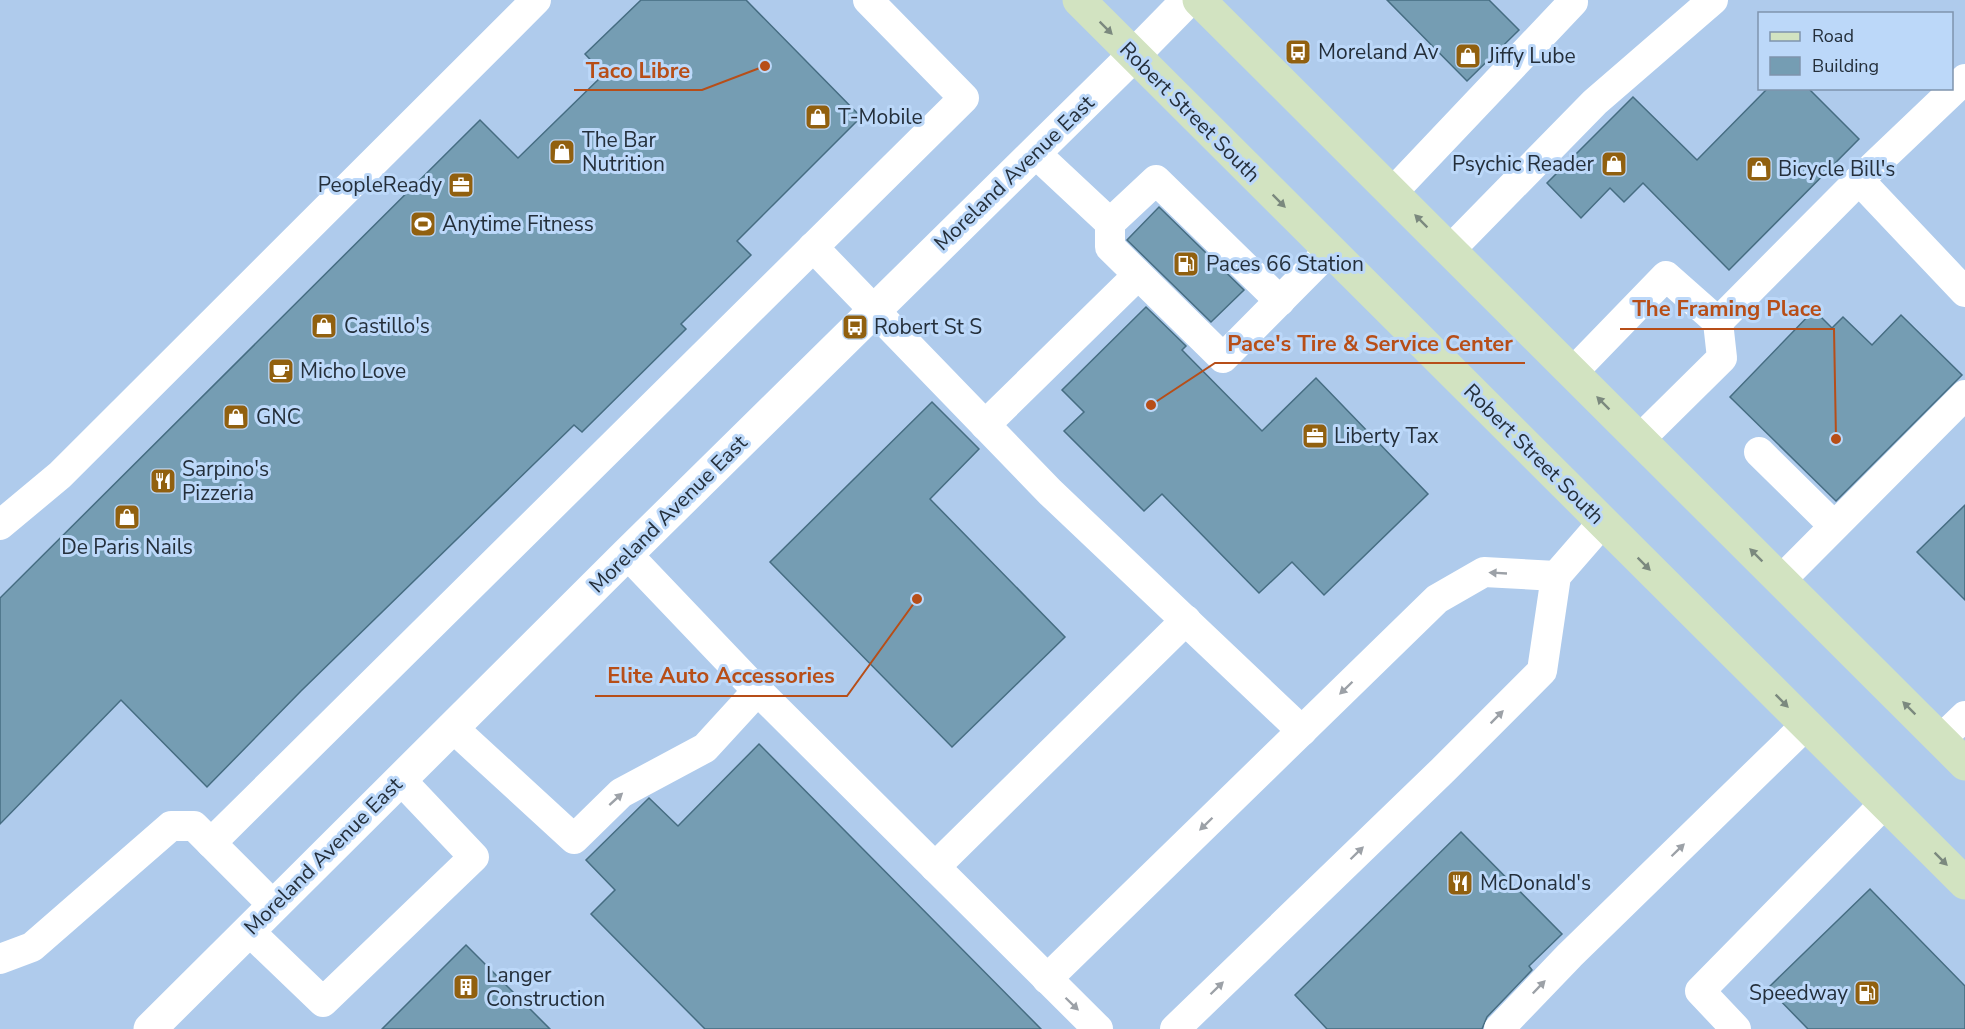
<svg xmlns="http://www.w3.org/2000/svg" width="1965" height="1029" font-family="'Nunito Sans',sans-serif">
<rect width="100%" height="100%" fill="#afcbec"/>
<g fill="#759db3" stroke="#466d82" stroke-width="1.5">
<polygon points="641,0 746,0 861,117 737,241 751,255 681,324 686,329 582,432 574,425 301,691 207,787 121,700 0,824 0,598 480,120 518,158 604,74 585,54"/>
<polygon points="1387,0 1489,0 1519,30 1467,81"/>
<polygon points="1768,88 1808,88 1859,139 1729,270 1643,183 1624,202 1610,188 1581,218 1547,183 1633,97 1697,160"/>
<polygon points="1159,207 1244,290 1211,322 1127,240"/>
<polygon points="1146,307 1186,346 1182,350 1262,431 1316,378 1428,494 1324,595 1292,562 1259,593 1162,494 1144,511 1064,431 1084,412 1062,390"/>
<polygon points="1814,310 1832,328 1843,317 1872,345 1901,315 1962,375 1836,501 1730,397"/>
<polygon points="932,402 979,449 930,499 1065,637 952,747 770,562"/>
<polygon points="1965,505 1965,600 1917,552"/>
<polygon points="759,744 1041,1029 705,1029 591,914 615,890 586,860 649,798 678,826"/>
<polygon points="1461,832 1562,934 1529,966 1532,970 1487,1017 1482,1029 1327,1029 1295,995"/>
<polygon points="1870,889 1965,986 1965,1029 1808,1029 1768,988"/>
<polygon points="466,945 550,1029 382,1029"/>
</g>
<g fill="none" stroke-linecap="round" stroke-linejoin="round">
<g stroke="#fff" stroke-width="30">
<polyline points="1034,152 1110,223 1110,247 1223,358 1329,251"/>
<polyline points="1859,180 1965,292"/>
<polyline points="1392,193 1573,2 1571,0"/>
<polyline points="1110,223 1156,180 1280,301"/>
<polyline points="813,247 1050,492 1302,731"/>
<polyline points="1450,250 1595,102 1713,0"/>
<polyline points="1573,372 1666,276 1718,322 1859,180 1965,79"/>
<polyline points="985,425 1138,275"/>
<polyline points="1640,439 1722,358 1718,322"/>
<polyline points="1759,452 1834,526"/>
<polyline points="0,525 60,475 536,0"/>
<polyline points="627,554 751,684 1098,1029"/>
<polyline points="1781,580 1965,395"/>
<polyline points="452,727 574,839 621,793 705,748 758,690"/>
<polyline points="1940,740 1965,716"/>
<polyline points="211,843 964,98 868,0"/>
<polyline points="935,867 1186,620"/>
<polyline points="249,931 323,1002 474,857 400,779"/>
<polyline points="0,959 32,947 171,826 194,826 273,905"/>
<polyline points="1047,979 1437,599 1484,572 1556,576"/>
<polyline points="1175,1029 1442,771 1542,671 1556,576 1603,522"/>
<polyline points="1499,1029 1570,955 1806,725"/>
<polyline points="1736,1029 1700,991 1885,803"/>
</g>
<polyline stroke="#fff" stroke-width="33" points="1134,55 1188,0"/>
<polyline stroke="#fff" stroke-width="33" points="150,1029 627,554 1134,55"/>
<g stroke="#d2e3c1" stroke-width="33">
<polyline points="1079,0 1965,883"/>
<polyline points="1199,0 1965,764"/>
</g>
</g>
<defs><path id="oneway-solid" d="M-6-.8H1V-3.2L6.5 0L1 3.2V.8H-6Z" transform="scale(1.5)"/></defs>
<g fill="#7b897e">
<use href="#oneway-solid" transform="translate(1106 28) rotate(45)"/>
<use href="#oneway-solid" transform="translate(1279 201) rotate(45)"/>
<use href="#oneway-solid" transform="translate(1421 221) rotate(-135)"/>
<use href="#oneway-solid" transform="translate(1603 403) rotate(-135)"/>
<use href="#oneway-solid" transform="translate(1756 555) rotate(-135)"/>
<use href="#oneway-solid" transform="translate(1644 564) rotate(45)"/>
<use href="#oneway-solid" transform="translate(1782 701) rotate(45)"/>
<use href="#oneway-solid" transform="translate(1909 708) rotate(-135)"/>
<use href="#oneway-solid" transform="translate(1941 859) rotate(45)"/>
</g>
<g fill="#9ca1a7">
<use href="#oneway-solid" transform="translate(1498 573) rotate(-177)"/>
<use href="#oneway-solid" transform="translate(1346 688) rotate(136)"/>
<use href="#oneway-solid" transform="translate(1497 717) rotate(-45)"/>
<use href="#oneway-solid" transform="translate(616 799) rotate(-42)"/>
<use href="#oneway-solid" transform="translate(1206 824) rotate(136)"/>
<use href="#oneway-solid" transform="translate(1678 850) rotate(-44)"/>
<use href="#oneway-solid" transform="translate(1357 853) rotate(-44)"/>
<use href="#oneway-solid" transform="translate(1539 987) rotate(-46)"/>
<use href="#oneway-solid" transform="translate(1217 988) rotate(-44)"/>
<use href="#oneway-solid" transform="translate(1072 1004) rotate(44)"/>
</g>
<defs>
<g id="bus-square" transform="scale(1.35)"><rect x="-9" y="-9" width="18" height="18" rx="4" fill="#91600f" stroke="#bcd8f9"/><path d="M-5-6H5V4H4V6H2V4H-2V6H-4V4H-5ZM-3.5-4V0h7V-4ZM-3.5 1.2v1.5H-2V1.2ZM2 1.2v1.5H3.5V1.2Z" fill="#fff"/></g>
<g id="shop-square" transform="scale(1.35)"><rect x="-9" y="-9" width="18" height="18" rx="4" fill="#91600f" stroke="#bcd8f9"/><path d="M-5-2.5h2.3a2.7 3.5 0 0 1 5.4 0H5L5.5 6h-11ZM-1.5-2.5h3a1.5 2.3 0 0 0-3 0Z" fill="#fff"/></g>
<g id="office-square" transform="scale(1.35)"><rect x="-9" y="-9" width="18" height="18" rx="4" fill="#91600f" stroke="#bcd8f9"/><path d="M-6-3h4V-5.5h4V-3h4V5H-6ZM-1-4.5V-3h2v-1.5ZM-6 0V1H6V0Z" fill="#fff"/></g>
<g id="stadium-square" transform="scale(1.35)"><rect x="-9" y="-9" width="18" height="18" rx="4" fill="#91600f" stroke="#bcd8f9"/><path d="M0-5a6.5 5 0 1 0 0 10a6.5 5 0 1 0 0-10ZM-3.5-1.8h7v3.6h-7Z" fill="#fff"/></g>
<g id="fuel-square" transform="scale(1.35)"><rect x="-9" y="-9" width="18" height="18" rx="4" fill="#91600f" stroke="#bcd8f9"/><path d="M-5.5-6h7V0h2V4h1.3V-2.5L3-4.5l.8-.8L6-3V5H2.5V1h-1V6h-7ZM-4.2-4.7v3.2H.2V-4.7Z" fill="#fff"/></g>
<g id="cafe-square" transform="scale(1.35)"><rect x="-9" y="-9" width="18" height="18" rx="4" fill="#91600f" stroke="#bcd8f9"/><path d="M-5.5-4.5H6V0H3Q3 3.5 0 3.5H-2.5Q-5.5 3.5-5.5 0ZM3-3.2v2h1.7v-2ZM-6 4.5H4V6H-6Z" fill="#fff"/></g>
<g id="restaurant-square" transform="scale(1.35)"><rect x="-9" y="-9" width="18" height="18" rx="4" fill="#91600f" stroke="#bcd8f9"/><path d="M-5-6h1v4h1v-4h1v4h1v-4h1v5L-1.5 .5V6h-2V.5L-5-1ZM5-6V6H3V1.5H1.5Q1.5-4 5-6Z" fill="#fff"/></g>
<g id="building-square" transform="scale(1.35)"><rect x="-9" y="-9" width="18" height="18" rx="4" fill="#91600f" stroke="#bcd8f9"/><path d="M-4-6H4V6H1V3H-1V6H-4ZM-2.5-4.3h1.7v1.8h-1.7ZM.8-4.3h1.7v1.8H.8ZM-2.5-1h1.7V.8h-1.7ZM.8-1h1.7V.8H.8Z" fill="#fff"/></g>
</defs>
<g fill-rule="evenodd">
<use href="#bus-square" x="1298" y="52"/>
<use href="#shop-square" x="1468" y="56"/>
<use href="#shop-square" x="818" y="117"/>
<use href="#shop-square" x="562" y="152"/>
<use href="#shop-square" x="1614" y="164"/>
<use href="#shop-square" x="1759" y="169"/>
<use href="#office-square" x="461" y="185"/>
<use href="#stadium-square" x="423" y="224"/>
<use href="#fuel-square" x="1186" y="264"/>
<use href="#shop-square" x="324" y="326"/>
<use href="#bus-square" x="855" y="327"/>
<use href="#cafe-square" x="281" y="371"/>
<use href="#shop-square" x="236" y="417"/>
<use href="#office-square" x="1315" y="436"/>
<use href="#restaurant-square" x="163" y="481"/>
<use href="#shop-square" x="127" y="517"/>
<use href="#restaurant-square" x="1460" y="883"/>
<use href="#building-square" x="466" y="987"/>
<use href="#fuel-square" x="1867" y="993"/>
</g>
<g text-anchor="middle" dominant-baseline="central" stroke-width="6" stroke-linejoin="round" paint-order="stroke">
<g font-size="21" fill="#242f3b" stroke="#bcd8f9" text-anchor="start">
<text x="1318" y="52">Moreland Av</text>
<text x="1488" y="56">Jiffy Lube</text>
<text x="838" y="117">T-Mobile</text>
<text x="582" y="140">The Bar<tspan x="582" dy="24">Nutrition</tspan></text>
<text x="1594" y="164" text-anchor="end">Psychic Reader</text>
<text x="1778" y="169">Bicycle Bill's</text>
<text x="442" y="185" text-anchor="end">PeopleReady</text>
<text x="442" y="224">Anytime Fitness</text>
<text x="1206" y="264">Paces 66 Station</text>
<text x="344" y="326">Castillo's</text>
<text x="874" y="327">Robert St S</text>
<text x="300" y="371">Micho Love</text>
<text x="256" y="417">GNC</text>
<text x="1334" y="436">Liberty Tax</text>
<text x="182" y="469">Sarpino's<tspan x="182" dy="24">Pizzeria</tspan></text>
<text x="127" y="547" text-anchor="middle">De Paris Nails</text>
<text x="1480" y="883">McDonald's</text>
<text x="486" y="975">Langer<tspan x="486" dy="24">Construction</tspan></text>
<text x="1848" y="993" text-anchor="end">Speedway</text>
</g>
<g font-size="21" fill="#242f3b" stroke="#bcd8f9">
<text transform="translate(1190 112) rotate(45)">Robert Street South</text>
<text transform="translate(1014 173) rotate(-44)">Moreland Avenue East</text>
<text transform="translate(1534 454) rotate(45)">Robert Street South</text>
<text transform="translate(668 514) rotate(-45)">Moreland Avenue East</text>
<text transform="translate(323 856) rotate(-45)">Moreland Avenue East</text>
</g>
</g>
<path fill="none" stroke="#b74e18" stroke-width="2" d="M765 66L702 90H574M1836 439L1834 329H1620M1151 405L1215 363H1525M917 599L847 696H595"/>
<g fill="#b74e18" stroke="#bcd8f9" stroke-width="2">
<circle cx="765" cy="66" r="6"/>
<circle cx="1836" cy="439" r="6"/>
<circle cx="1151" cy="405" r="6"/>
<circle cx="917" cy="599" r="6"/>
</g>
<g font-size="22" text-anchor="middle" font-weight="bold" fill="#b74e18" stroke="#bcd8f9" stroke-width="6" stroke-linejoin="round" paint-order="stroke">
<text x="638" y="78">Taco Libre</text>
<text x="1727" y="316">The Framing Place</text>
<text x="1370" y="351">Pace's Tire &amp; Service Center</text>
<text x="721" y="683">Elite Auto Accessories</text>
</g>
<rect x="1758" y="12" width="195" height="78" fill="#bcd8f9" stroke="#7f94ad" stroke-width="1.5"/>
<rect x="1770" y="32" width="30" height="9" fill="#d2e3c1" stroke="#7f94ad" stroke-width="1.5"/>
<text x="1812" y="42" font-size="18" fill="#242f3b">Road</text>
<rect x="1770" y="57" width="30" height="18" fill="#759db3" stroke="#7f94ad" stroke-width="1.5"/>
<text x="1812" y="72" font-size="18" fill="#242f3b">Building</text>
</svg>
